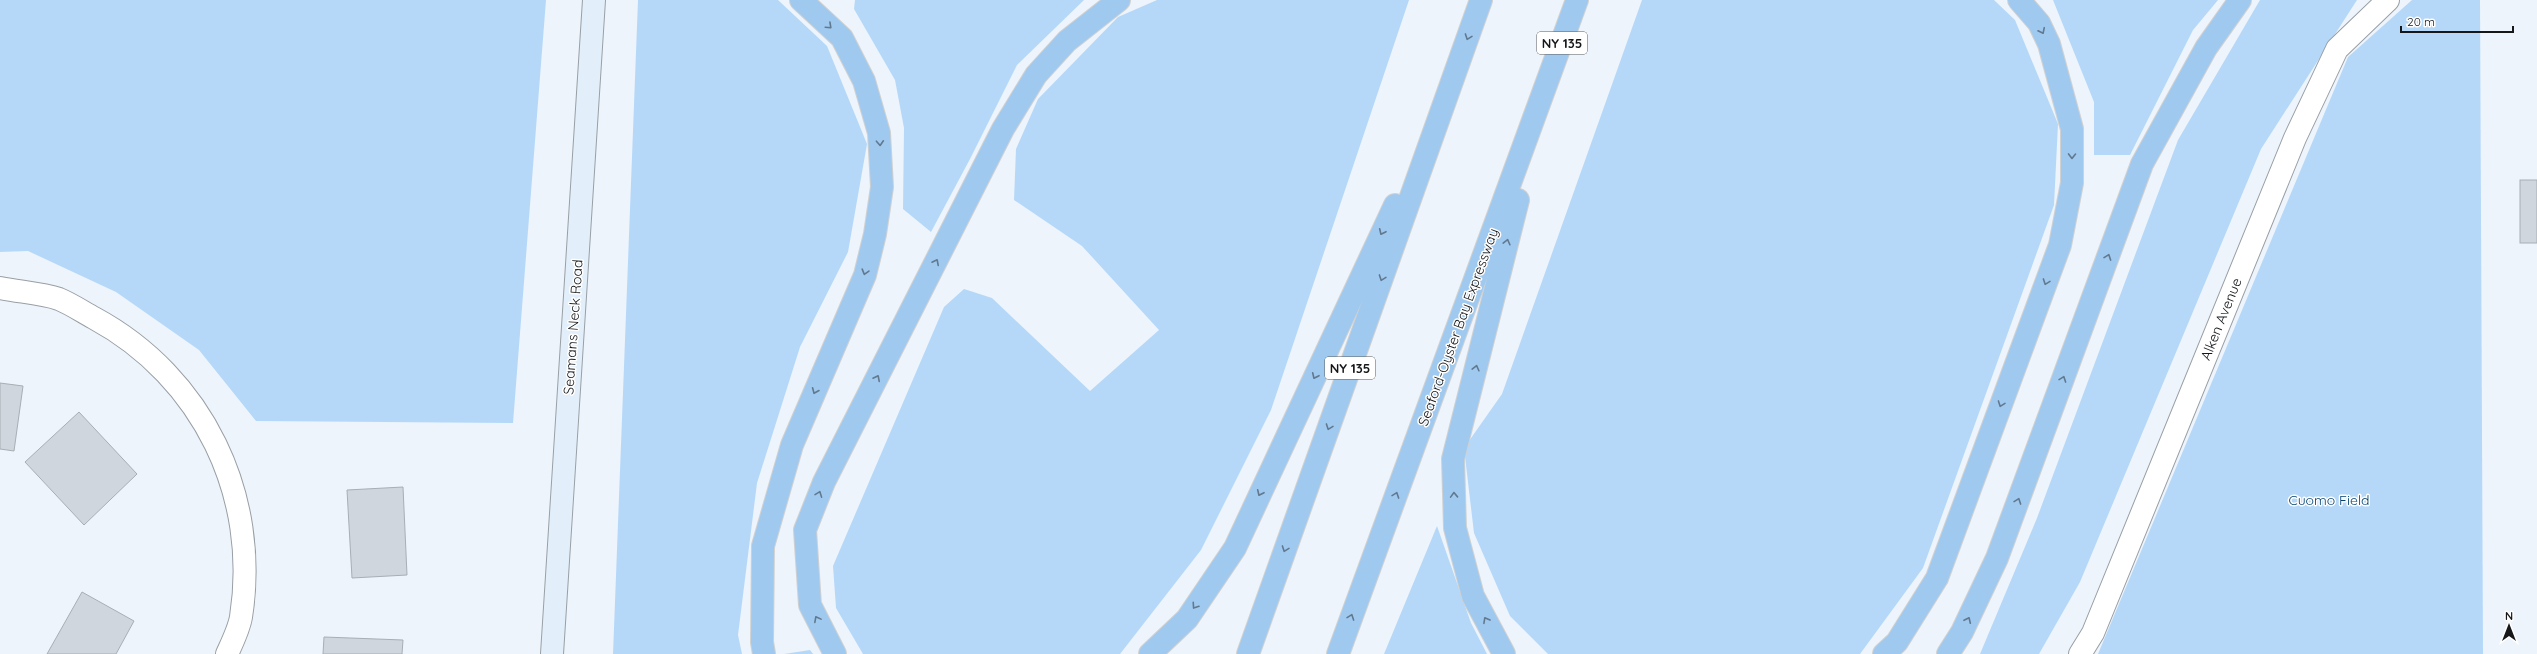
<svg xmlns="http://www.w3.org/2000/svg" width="2537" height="654" font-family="Quicksand,sans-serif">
<rect width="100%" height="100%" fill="#edf4fb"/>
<g fill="#b5d8f9">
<polygon points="0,0 546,0 513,423 256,421 199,350 116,292 28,251 0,252"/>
<polygon points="638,0 778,0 827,46 867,144 848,252 800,347 757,483 738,635 742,654 613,654"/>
<polygon points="855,0 1084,0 1017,65 970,159 931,232 903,209 904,128 895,80 854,9"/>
<polygon points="1157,0 1409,0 1271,410 1201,550 1120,654 863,654 836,608 833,566 944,307 964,289 992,298 1090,391 1159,330 1082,246 1014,200 1016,149 1038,99 1118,17"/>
<polygon points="1642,0 1994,0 2015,20 2058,124 2054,205 1923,568 1860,654 1548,654 1510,616 1474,533 1464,448 1502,394"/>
<polygon points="2053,0 2218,0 2193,30 2130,155 2094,155 2094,102"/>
<polygon points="2260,0 2357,0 2261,149 2080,582 2039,654 1980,654 2037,518 2178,140"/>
<polygon points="2412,0 2480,0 2483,654 2098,654 2348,57"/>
<polygon points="1437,526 1471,623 1487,654 1384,654"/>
<polygon points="810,650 813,654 784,654"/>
</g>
<g fill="#cfd6dd" stroke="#a7aeb4">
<rect x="2520" y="180" width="17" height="63"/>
<polygon points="0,383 23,386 14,451 0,449"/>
<polygon points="79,412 137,474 84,525 25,462"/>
<polygon points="403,487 407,575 352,578 347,490"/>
<polygon points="82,592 134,621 116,654 47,654"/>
<polygon points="324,637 403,640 402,654 323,654"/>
</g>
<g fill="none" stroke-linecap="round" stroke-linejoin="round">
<g stroke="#989fa5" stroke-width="24">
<g id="minor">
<path d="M0 288C19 292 41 293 59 299 71 304 83 312 94 318 203 377 260 496 241 617 239 629 232 643 227 654"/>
<polyline points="2080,654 2093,633 2295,138 2337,49 2388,0"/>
</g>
</g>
<g stroke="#989fa5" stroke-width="24">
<polyline id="secondary" points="552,654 594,0"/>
</g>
<g stroke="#d0d1d1" stroke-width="24">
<g id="motorway">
<polyline points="764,654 762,642 763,546 792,445 865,275 875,234 882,187 879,133 864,81 842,38 801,0"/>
<polyline points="835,654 810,605 805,530 824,482 1003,129 1036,75 1067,41 1119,0"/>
<polyline points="1150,654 1187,619 1235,548 1395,205"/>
<polyline points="1248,654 1481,0"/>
<polyline points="1338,654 1577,0"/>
<polyline points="1504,654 1473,596 1455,528 1453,459 1518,200"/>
<polyline points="1884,654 1897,642 1937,578 2060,245 2072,183 2072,129 2049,44 2039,23 2019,0"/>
<polyline points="1948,654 1962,632 1997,558 2142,164 2206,48 2240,0"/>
</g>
</g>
<use href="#minor" stroke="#fff" stroke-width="22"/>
<use href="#secondary" stroke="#e2effa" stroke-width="22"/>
<use href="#motorway" stroke="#a0c9f0" stroke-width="22"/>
</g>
<defs><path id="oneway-chevron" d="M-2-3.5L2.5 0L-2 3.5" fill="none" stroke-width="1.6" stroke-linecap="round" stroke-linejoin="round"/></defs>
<g stroke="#61798f">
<use href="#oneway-chevron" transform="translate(829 26) rotate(43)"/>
<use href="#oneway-chevron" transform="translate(2042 31) rotate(64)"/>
<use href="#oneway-chevron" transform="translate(1468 37) rotate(110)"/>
<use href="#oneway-chevron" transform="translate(880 143) rotate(87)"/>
<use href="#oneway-chevron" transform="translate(2072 156) rotate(91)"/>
<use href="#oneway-chevron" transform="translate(1382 232) rotate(115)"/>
<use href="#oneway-chevron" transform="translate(1507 242) rotate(-76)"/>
<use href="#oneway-chevron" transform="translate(2108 257) rotate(-70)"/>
<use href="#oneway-chevron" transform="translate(936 262) rotate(-63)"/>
<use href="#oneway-chevron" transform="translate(865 272) rotate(106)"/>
<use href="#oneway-chevron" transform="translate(1382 278) rotate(110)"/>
<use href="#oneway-chevron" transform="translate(2046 282) rotate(110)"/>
<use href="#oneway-chevron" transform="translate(1476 368) rotate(-76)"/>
<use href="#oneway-chevron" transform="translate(1315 376) rotate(115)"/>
<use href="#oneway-chevron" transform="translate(877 378) rotate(-63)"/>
<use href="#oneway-chevron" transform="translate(2063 379) rotate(-70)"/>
<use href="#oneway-chevron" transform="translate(815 391) rotate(113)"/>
<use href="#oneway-chevron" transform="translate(2001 404) rotate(110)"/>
<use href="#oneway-chevron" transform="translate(1329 427) rotate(110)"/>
<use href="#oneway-chevron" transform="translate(1260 493) rotate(115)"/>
<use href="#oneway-chevron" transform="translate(819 494) rotate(-69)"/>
<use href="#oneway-chevron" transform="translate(1396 495) rotate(-70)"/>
<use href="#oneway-chevron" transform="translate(1454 495) rotate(-92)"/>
<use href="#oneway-chevron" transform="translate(2018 501) rotate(-70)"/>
<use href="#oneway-chevron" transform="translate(1285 549) rotate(110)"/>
<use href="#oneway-chevron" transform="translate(1195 606) rotate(124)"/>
<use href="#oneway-chevron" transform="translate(1351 617) rotate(-70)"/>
<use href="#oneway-chevron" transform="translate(817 619) rotate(-118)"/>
<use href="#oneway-chevron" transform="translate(1486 620) rotate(-119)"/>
<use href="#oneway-chevron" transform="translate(1968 620) rotate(-65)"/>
</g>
<g text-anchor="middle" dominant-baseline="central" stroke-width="3" stroke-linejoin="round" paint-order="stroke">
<g fill="#fff" stroke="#5b5d5e" stroke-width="1">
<rect x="1537" y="32" width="50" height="22" rx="3"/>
<rect x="1325" y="357" width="50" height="22" rx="3"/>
</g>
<g font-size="13" font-weight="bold" fill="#151719">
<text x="1562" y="43">NY 135</text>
<text x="1350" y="368">NY 135</text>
</g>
<g font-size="14" fill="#151719" stroke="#fff">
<text transform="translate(2221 319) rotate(-68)">Alken Avenue</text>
<text transform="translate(573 327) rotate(-86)">Seamans Neck Road</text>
<text transform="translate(1458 327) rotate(-70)">Seaford-Oyster Bay Expressway</text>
</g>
<g font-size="14" fill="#003f6e" stroke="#fff">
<text x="2329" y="500">Cuomo Field</text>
</g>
</g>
<g transform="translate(2509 626)" stroke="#ffffff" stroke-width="3" paint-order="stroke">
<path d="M0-3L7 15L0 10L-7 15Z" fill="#151719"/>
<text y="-6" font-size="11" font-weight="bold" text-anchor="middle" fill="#151719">N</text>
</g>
<path d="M2401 26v6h112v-6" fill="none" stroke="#151719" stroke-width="2"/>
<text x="2407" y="26" font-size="12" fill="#151719" stroke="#ffffff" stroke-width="3" paint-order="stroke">20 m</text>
</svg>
